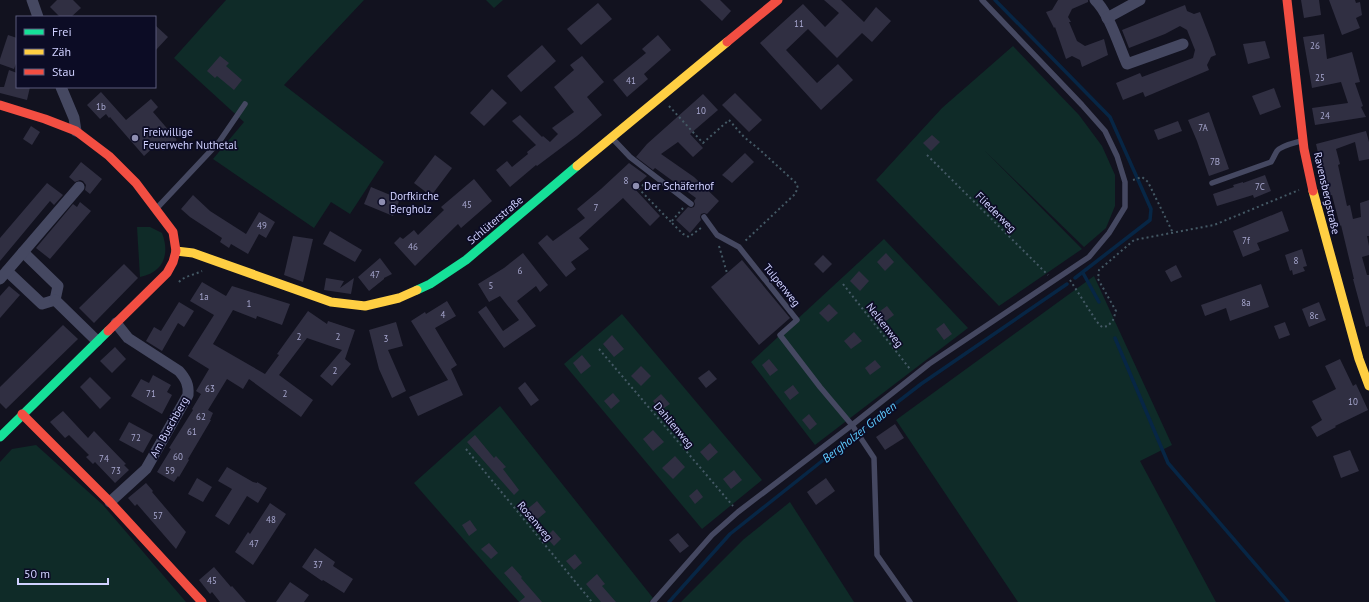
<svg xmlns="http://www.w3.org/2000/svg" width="1369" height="602" font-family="'PT Sans',sans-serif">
<rect width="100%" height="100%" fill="#12121f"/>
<g fill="#0f2b28">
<polygon points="226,0 364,0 284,85 384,162 350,214 331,202 314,228 213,159 244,122 174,58"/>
<polygon points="486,0 503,0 494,8"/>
<polygon points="1013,46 1079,115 1102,146 1115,175 1115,206 1106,228 1084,247 984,150 1082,249 999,306 876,180 942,108"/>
<path d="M150 227 162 233C170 254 164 272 140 277L137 227Z"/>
<polygon points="884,239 968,328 815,445 751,362"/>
<polygon points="1094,276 1172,445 1140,461 1216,602 1018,602 896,420"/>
<polygon points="622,314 762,480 702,529 564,364"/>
<polygon points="500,406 653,598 649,602 519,602 492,572 414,483"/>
<polygon points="36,445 103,505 186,602 0,602 0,462 12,449"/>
<polygon points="790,502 854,602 681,602 744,539"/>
</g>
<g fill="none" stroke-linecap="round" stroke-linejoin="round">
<g stroke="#072645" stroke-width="3.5">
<polyline points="995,0 1110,117 1151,209 1150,220 1075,278"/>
<polyline points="1083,273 1099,302"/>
<polyline points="1115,338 1168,463 1288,602"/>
<polyline points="669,602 730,534 851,438 921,384 1067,284"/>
</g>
</g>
<g fill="#302f42">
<polygon points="57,0 73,0 81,8 71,17 60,17 50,7"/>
<polygon points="700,0 720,0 731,11 722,21"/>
<polygon points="824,0 841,0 864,22 876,7 891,21 872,42 862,33 837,58 808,29 786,50 817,83 838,64 853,80 821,110 760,43 803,4 825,27 839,13"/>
<polygon points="1058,0 1088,0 1088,2 1072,9 1068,17 1071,22 1069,22 1077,41 1085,46 1104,39 1108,55 1082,67 1080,60 1072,56 1066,59 1055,27 1054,28 1046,12 1052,10"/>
<polygon points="1301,0 1319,0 1321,15 1304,18"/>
<polygon points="1329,0 1355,0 1356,3 1360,2 1362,15 1356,18 1360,28 1342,35"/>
<polygon points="598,3 612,19 581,45 567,29"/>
<polygon points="1185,5 1187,11 1194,14 1200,12 1212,43 1216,55 1211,57 1207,65 1209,70 1145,97 1143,92 1123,100 1116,83 1140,73 1142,77 1193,58 1195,50 1187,30 1180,26 1165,34 1129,48 1122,30"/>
<polygon points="155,25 168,37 155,51"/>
<polygon points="1324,34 1327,59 1352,52 1360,82 1355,83 1363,106 1361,107 1366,117 1315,125 1312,108 1348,103 1341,82 1312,88 1303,37"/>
<polygon points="8,35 17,38 17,61 14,69 0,64 0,59"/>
<polygon points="658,35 671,50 644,74 648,79 627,97 613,80 646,53 642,49"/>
<polygon points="1265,41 1270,58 1248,64 1243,44"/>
<polygon points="542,45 556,61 521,92 507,76"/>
<polygon points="220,56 229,63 226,66 242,80 234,90 217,76 215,78 207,71"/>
<polygon points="582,56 604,82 587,97 602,115 577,136 537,166 536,165 510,187 496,170 507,161 512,167 528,154 527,152 536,145 512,121 520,115 542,137 543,136 550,142 558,134 552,128 574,112 554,87 574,70 570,65"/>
<polygon points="9,70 17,73 17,87 30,87 27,100 0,93 0,87 4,87"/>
<polygon points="1274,88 1281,107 1260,115 1252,96"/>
<polygon points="492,89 507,103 484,126 470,113"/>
<polygon points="101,92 126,120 151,99 158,107 153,112 177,140 163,151 157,144 144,156 110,117 109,118 106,114 100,119 87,105"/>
<polygon points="735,93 762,120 749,132 722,105"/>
<polygon points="703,94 718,110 690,134 703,148 693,157 678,142 661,154 694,177 719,201 707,214 704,213 701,214 700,217 701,220 690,233 676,220 688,207 691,208 694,207 695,204 694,201 696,198 655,168 653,170 636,157 647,144"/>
<polygon points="1209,112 1229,169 1209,176 1197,141 1188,120"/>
<polygon points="1178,121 1182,131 1158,140 1154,130"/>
<polygon points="31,126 40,132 32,145 23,139"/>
<polygon points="1366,131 1369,142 1369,159 1359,161 1355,142 1336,149 1340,164 1338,165 1347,206 1350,205 1353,219 1361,217 1360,203 1369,200 1369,236 1367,236 1369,246 1369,255 1362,257 1367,275 1369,275 1369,326 1366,327 1353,279 1354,279 1341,225 1340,226 1332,195 1328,196 1316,144"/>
<polygon points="932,135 940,142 931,151 923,143"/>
<polygon points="745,153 754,162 732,183 722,175"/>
<polygon points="435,155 452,168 431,196 414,183"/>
<polygon points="81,162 102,179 90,194 85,190 86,185 83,181 80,180 75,182 69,177"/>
<polygon points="629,163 647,176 634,188 660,216 650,226 623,198 579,238 589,249 571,262 576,269 566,277 538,243 547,235 553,241 585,218 577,209 601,189"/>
<polygon points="1265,175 1271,191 1254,198 1253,195 1217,206 1213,194 1234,187 1233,185 1243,182 1243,183"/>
<polygon points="474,179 492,201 461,228 458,224 415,266 394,243 400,237 403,239 414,230 418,235 444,210 441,207"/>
<polygon points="47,183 63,195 54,205 50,201 0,261 0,238"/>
<polygon points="371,187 400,199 393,216 364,204"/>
<polygon points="193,195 210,211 246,234 259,212 275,222 266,238 259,234 248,254 231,244 229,248 220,242 222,238 190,217 181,209"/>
<polygon points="80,202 91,211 50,259 36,248 73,204 77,207"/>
<polygon points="1282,211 1289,231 1257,243 1260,250 1243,257 1233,231"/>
<polygon points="330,231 362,250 355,262 323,244"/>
<polygon points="293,236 313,239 303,282 284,275"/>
<polygon points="1302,249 1307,266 1303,267 1305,271 1293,275 1292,270 1290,271 1285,255"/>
<polygon points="523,253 548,285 540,292 536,286 517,301 536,326 504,348 478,312 486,306 503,331 519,320 500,296 489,302 478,284 504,268"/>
<polygon points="886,253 894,262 885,271 877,262"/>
<polygon points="823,255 832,264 823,273 814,264"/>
<polygon points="380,258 392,274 384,278 384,279 369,291 358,277"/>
<polygon points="742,260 790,318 759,345 711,287"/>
<polygon points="124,264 138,278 94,323 79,308"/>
<polygon points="1176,265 1182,277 1171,282 1165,271"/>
<polygon points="859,271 869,281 860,291 850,281"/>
<polygon points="326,278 344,281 340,288 354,278 351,294 324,290"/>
<polygon points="202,282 226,296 232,286 290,304 282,325 257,316 256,319 233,310 213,344 265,374 279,355 277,354 308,311 327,324 328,321 355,330 345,359 351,364 332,386 320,376 342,350 307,338 279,375 313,400 301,417 249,379 243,389 227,379 208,410 213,413 210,420 211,420 188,459 189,460 179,477 178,476 174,482 157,472 171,449 169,448 193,410 192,409 201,394 196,391 209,369 188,356 214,315 190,301"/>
<polygon points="1261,284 1269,307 1230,321 1226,308 1205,316 1201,305"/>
<polygon points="9,286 20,295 0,318 0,296"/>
<polygon points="447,301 456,316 435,328 457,365 451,369 463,395 418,416 409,397 448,380 411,321 425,312 426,314"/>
<polygon points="179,302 194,311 184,327 178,323 162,351 146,341 154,327 161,331"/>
<polygon points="1319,302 1326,320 1309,327 1302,309"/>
<polygon points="829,304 838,313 828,322 819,313"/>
<polygon points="887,306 894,315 883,323 876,314"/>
<polygon points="396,322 403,346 388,350 406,391 392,398 379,369 369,330"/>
<polygon points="1285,322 1290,335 1279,339 1274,326"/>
<polygon points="944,323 952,334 944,340 936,329"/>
<polygon points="63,325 78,339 6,409 0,403 0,387"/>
<polygon points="854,332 862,341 851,349 844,341"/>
<polygon points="612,335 624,349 614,357 603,344"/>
<polygon points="115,347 126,359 112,373 100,361"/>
<polygon points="582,355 591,366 581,374 573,363"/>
<polygon points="769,359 778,370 770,376 762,365"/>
<polygon points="1340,359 1353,386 1356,384 1368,410 1335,426 1336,427 1317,437 1311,427 1322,420 1312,401 1336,389 1325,366"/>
<polygon points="875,360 881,367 870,375 865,368"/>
<polygon points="641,366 651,376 641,386 631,376"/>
<polygon points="709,370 717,379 706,388 698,378"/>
<polygon points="153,375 171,385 167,392 172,395 162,414 131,396 141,379 149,383"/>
<polygon points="90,377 111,398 100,409 80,387"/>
<polygon points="525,382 539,400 531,406 518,388"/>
<polygon points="793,385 799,393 790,400 784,392"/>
<polygon points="613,393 620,401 611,409 604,401"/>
<polygon points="661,394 670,404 661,410 653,401"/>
<polygon points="63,411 88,438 94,431 126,464 124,465 129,470 115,483 95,462 93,464 86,457 89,455 69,435 65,438 50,422"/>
<polygon points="809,414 817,424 810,430 802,420"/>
<polygon points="129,422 153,435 143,453 119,440"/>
<polygon points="895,424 904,438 885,450 876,437"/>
<polygon points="653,430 664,442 653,451 643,439"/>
<polygon points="475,435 494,458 496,456 506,467 503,469 519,490 514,495 467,442"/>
<polygon points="710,443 718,452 708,461 700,452"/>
<polygon points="1350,450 1359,471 1341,478 1333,456"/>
<polygon points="675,456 685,467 673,479 662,468"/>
<polygon points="227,467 253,482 257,483 257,482 267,488 258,503 247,496 229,525 215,516 232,489 218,481"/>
<polygon points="734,470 742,480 731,489 723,479"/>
<polygon points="197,478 212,487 203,502 188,494"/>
<polygon points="826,478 835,491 816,505 807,492"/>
<polygon points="146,483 153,491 152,492 186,532 176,549 137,504 135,506 128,498"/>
<polygon points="697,489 703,497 695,504 689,496"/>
<polygon points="537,501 546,512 534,522 525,511"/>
<polygon points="270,503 286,514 253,565 235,552 248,532 250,534"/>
<polygon points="470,520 477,530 469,536 462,525"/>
<polygon points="553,530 561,539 554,546 546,537"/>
<polygon points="678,533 689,546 680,553 669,540"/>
<polygon points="489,543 498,553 491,559 481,549"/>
<polygon points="315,548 335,562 333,566 353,579 344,593 323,580 322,581 302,567"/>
<polygon points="575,554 582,563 574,570 566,561"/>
<polygon points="512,566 522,577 521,578 542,602 519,602 525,597 504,573"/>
<polygon points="214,567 231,587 232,586 246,602 220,602 212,592 210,594 199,580"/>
<polygon points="597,574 605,584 602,586 616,602 601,602 586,584"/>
<polygon points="290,582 309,595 304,602 276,602"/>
</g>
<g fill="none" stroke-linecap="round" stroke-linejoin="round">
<g stroke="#445965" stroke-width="2" stroke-dasharray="2 3" stroke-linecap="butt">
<polyline points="669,106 703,143 729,120 744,137 760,150 796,183 798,188 794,195 744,242"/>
<polyline points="927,155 1048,275"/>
<polyline points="1133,180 1142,177 1148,182 1173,233"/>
<polyline points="647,181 639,189 671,222"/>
<polyline points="683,208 671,222 683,234 689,237 701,228"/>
<polyline points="719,246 727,273"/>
<polyline points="1070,280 1097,322 1102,327 1108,326 1113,320 1116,311 1098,279 1099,270 1134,240 1214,225 1299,190"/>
<path d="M179 282C184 276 194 275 202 271"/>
<polyline points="843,284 910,369"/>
<polyline points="599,349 733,506"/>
<polyline points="466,449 592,602"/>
</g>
<g stroke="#454861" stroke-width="5.5">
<polyline points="612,138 630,157 691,204"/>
<path d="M1212 183 1271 162C1273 159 1275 154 1277 151 1282 145 1294 143 1301 141"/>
<polyline points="157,208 219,142 245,104"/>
<polyline points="704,217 717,235 739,247 797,320 780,335 820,387 852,425 874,458 877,555 910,602"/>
<polyline points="653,602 712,535 738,512 852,425 929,364 1089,257 1109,233 1125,207 1125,182 1117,156 1105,131 1082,105 982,0"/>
</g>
<g stroke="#454861" stroke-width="11">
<polyline points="32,0 38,17"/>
<path d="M1095 0C1109 13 1119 46 1127 64L1183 44"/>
<polyline points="1107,18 1140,0"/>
<polyline points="61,87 74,118 76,131"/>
<polyline points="23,252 58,286 55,300"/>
<polyline points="7,271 42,304 55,300"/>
<polyline points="0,279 79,187"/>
<polyline points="55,300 97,341"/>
<path d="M110 502 146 469 188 395C189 385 186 379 179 371L128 338 116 323"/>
</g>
<g stroke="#16e098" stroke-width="9">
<polyline points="417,290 430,284 466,260 577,166"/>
<polyline points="0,437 108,331"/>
</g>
<g stroke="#ffcf43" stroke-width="9">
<polyline points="577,166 727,42"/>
<polyline points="1313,191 1359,359 1369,386"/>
<polyline points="176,251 193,253 331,302 365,306 399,298 417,290"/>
</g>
<g stroke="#f24e42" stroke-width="9">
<polyline points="1287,0 1304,149 1313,191"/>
<polyline points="727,42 778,0"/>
<polyline points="0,105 45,119 76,131 109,156 136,183 173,232 176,251 173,262 167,273 108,331"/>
<polyline points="22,414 110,502 202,602"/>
</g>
</g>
<g fill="#8e8eb1" stroke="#0c0c25" stroke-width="1.5">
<circle cx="135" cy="138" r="4"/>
<circle cx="636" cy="186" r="4"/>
<circle cx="382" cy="202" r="4"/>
</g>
<g text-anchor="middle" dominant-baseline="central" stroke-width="3.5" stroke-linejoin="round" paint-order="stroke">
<g font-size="9" fill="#a8a8d0">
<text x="799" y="23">11</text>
<text x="1315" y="45">26</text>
<text x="1320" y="77">25</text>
<text x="631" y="80">41</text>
<text x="101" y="106">1b</text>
<text x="701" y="110">10</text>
<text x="1325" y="115">24</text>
<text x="1203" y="127">7A</text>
<text x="1215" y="161">7B</text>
<text x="626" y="180">8</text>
<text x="1260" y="186">7C</text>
<text x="467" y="204">45</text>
<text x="596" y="207">7</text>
<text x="262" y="225">49</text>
<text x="1246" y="240">7f</text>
<text x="413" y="246">46</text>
<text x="1296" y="260">8</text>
<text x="520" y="270">6</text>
<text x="375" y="274">47</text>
<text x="491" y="285">5</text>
<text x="204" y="296">1a</text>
<text x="1246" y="302">8a</text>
<text x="249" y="303">1</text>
<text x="443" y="314">4</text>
<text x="1314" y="315">8c</text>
<text x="299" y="336">2</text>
<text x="338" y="336">2</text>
<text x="386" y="338">3</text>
<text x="335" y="370">2</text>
<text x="210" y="388">63</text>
<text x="151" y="393">71</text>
<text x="285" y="393">2</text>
<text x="1353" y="401">10</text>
<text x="201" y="416">62</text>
<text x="192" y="431">61</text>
<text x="136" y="437">72</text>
<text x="178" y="456">60</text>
<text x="104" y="458">74</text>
<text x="116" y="470">73</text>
<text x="170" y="470">59</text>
<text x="158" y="515">57</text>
<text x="271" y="519">48</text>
<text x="254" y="543">47</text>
<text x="318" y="564">37</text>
<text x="212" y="580">45</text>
</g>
<g font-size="11" fill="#d0d1ff" stroke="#0c0c25" text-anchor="start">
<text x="143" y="132">Freiwillige<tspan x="143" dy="13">Feuerwehr Nuthetal</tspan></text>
<text x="644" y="186">Der Schäferhof</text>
<text x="390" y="196">Dorfkirche<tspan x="390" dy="13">Bergholz</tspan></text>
</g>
<g font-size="11" fill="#d0d1ff" stroke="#0c0c25">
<text transform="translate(1327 193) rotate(77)">Ravensbergstraße</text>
<text transform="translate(996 212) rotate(45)">Fliederweg</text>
<text transform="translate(495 220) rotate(-40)">Schlüterstraße</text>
<text transform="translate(782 285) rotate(51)">Tulpenweg</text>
<text transform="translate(885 325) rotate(52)">Nelkenweg</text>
<text transform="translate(674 425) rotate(50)">Dahlienweg</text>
<text transform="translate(169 427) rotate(-61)">Am Buschberg</text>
<text transform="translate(535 521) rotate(50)">Rosenweg</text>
</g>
<g font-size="12" font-style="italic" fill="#5eccff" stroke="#0c0c25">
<text transform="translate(859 432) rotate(-38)">Bergholzer Graben</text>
</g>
</g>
<rect x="16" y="16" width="140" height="72" fill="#0c0c25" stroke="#5a5b7c"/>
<rect x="24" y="29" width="20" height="6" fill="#16e098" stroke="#5a5b7c"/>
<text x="52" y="36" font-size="12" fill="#d0d1ff">Frei</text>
<rect x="24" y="49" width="20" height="6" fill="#ffcf43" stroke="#5a5b7c"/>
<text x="52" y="56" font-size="12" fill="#d0d1ff">Zäh</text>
<rect x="24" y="69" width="20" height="6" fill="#f24e42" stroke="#5a5b7c"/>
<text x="52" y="76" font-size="12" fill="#d0d1ff">Stau</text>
<path d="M18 578v6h90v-6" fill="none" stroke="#d0d1ff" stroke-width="2"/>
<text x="24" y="578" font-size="12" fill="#d0d1ff" stroke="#0c0c25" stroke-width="3" paint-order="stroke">50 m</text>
</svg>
